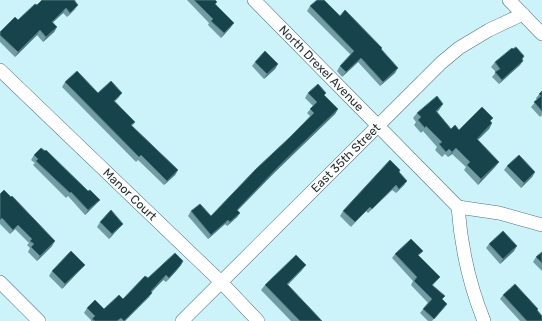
<svg xmlns="http://www.w3.org/2000/svg" width="542" height="321" font-family="Rubik,sans-serif">
<rect width="100%" height="100%" fill="#cdf3fa"/>
<g fill="none" stroke-linecap="round" stroke-linejoin="round">
<g stroke="#4d7076" stroke-width="14">
<g id="minor">
<path id="s1" d="M254 0 458 207C461 247 469 284 484 321"/>
<polyline points="509,0 542,34"/>
<path id="s2" d="M0 70 221 282 258 321"/>
<polyline points="458,207 499,213 542,225"/>
<polyline points="0,282 39,321"/>
<path id="s3" d="M182 321 441 63 459 48 489 30 523 14"/>
</g>
</g>
<use href="#minor" stroke="#fff" stroke-width="13"/>
</g>
<g fill="#729ca3">
<polygon points="42,0 76,0 75,1 75,9 67,17 63,13 53,22 57,27 54,32 43,42 37,35 15,57 0,42 0,32 18,20 37,5"/>
<polygon points="187,0 215,0 216,4 231,27 221,38 208,25 209,23"/>
<polygon points="310,6 340,16 382,48 381,50 395,73 380,86 358,62 342,77 337,71 340,66 351,55 307,11"/>
<polygon points="513,49 524,56 522,59 520,65 499,84 492,77 496,72 491,67 495,62"/>
<polygon points="255,62 278,64 275,69 264,79 252,66"/>
<polygon points="65,82 98,93 119,97 115,101 135,122 132,126 178,170 175,175 164,185 138,160 136,162 62,87"/>
<polygon points="542,91 542,115 540,117 531,107 537,100 536,98"/>
<polygon points="308,93 326,93 324,95 338,109 335,114 275,172 238,210 240,213 237,217 227,226 225,224 208,239 188,216 191,211 211,216 289,138 310,116 307,113 313,106 305,98"/>
<polygon points="439,110 437,112 451,129 459,130 490,121 492,123 489,129 477,140 499,162 495,167 478,185 464,170 466,167 452,154 448,157 445,154 442,157 435,150 437,147 423,131 421,133 414,125 416,122 413,118 417,113"/>
<polygon points="34,155 96,204 85,215 68,196 66,198 33,165 35,163 31,160"/>
<polygon points="507,166 535,172 532,177 521,188 504,170"/>
<polygon points="399,173 407,181 404,185 396,193 392,190 368,213 366,211 351,227 340,216 343,211"/>
<polygon points="0,194 52,246 37,261 28,252 30,248 27,245 29,243 15,229 10,234 0,224"/>
<polygon points="100,222 123,224 119,228 109,239 97,227"/>
<polygon points="489,244 514,251 500,264 486,248"/>
<polygon points="423,251 418,256 440,277 433,285 442,300 447,304 432,321 428,321 420,313 428,303 411,285 413,281 392,258 395,254"/>
<polygon points="542,252 542,271 533,262 536,257"/>
<polygon points="81,269 62,289 49,276 52,271"/>
<polygon points="177,270 166,282 163,280 151,292 149,297 125,321 91,321 91,320 84,313 87,308 104,309 123,299 148,278"/>
<polygon points="302,270 288,285 322,321 291,321 261,290 265,285"/>
<polygon points="503,295 537,311 542,321 520,321 500,299"/>
</g>
<g fill="#4e7880">
<polygon points="78,5 75,9 67,17 70,13"/>
<polygon points="66,8 63,13 49,26 52,22"/>
<polygon points="234,23 231,27 221,38 224,33"/>
<polygon points="57,27 54,32 43,42 46,37"/>
<polygon points="40,30 37,35 15,57 18,52"/>
<polygon points="361,58 358,62 342,77 346,72"/>
<polygon points="523,61 520,65 499,84 502,80"/>
<polygon points="278,64 275,69 264,79 267,74"/>
<polygon points="398,68 395,73 380,86 383,82"/>
<polygon points="122,93 119,97 111,105 114,101"/>
<polygon points="443,104 439,110 432,116 436,111"/>
<polygon points="338,109 335,114 275,172 234,214 237,210 278,167"/>
<polygon points="492,123 489,129 473,145 477,139"/>
<polygon points="456,148 452,154 448,157 452,152"/>
<polygon points="499,162 495,167 478,185 481,179"/>
<polygon points="178,170 175,175 164,185 167,181"/>
<polygon points="535,172 532,177 521,188 524,183"/>
<polygon points="407,181 404,185 396,193 399,189"/>
<polygon points="396,185 392,190 368,213"/>
<polygon points="100,200 85,215 88,210"/>
<polygon points="240,213 237,217 227,226 230,222"/>
<polygon points="228,220 225,224 208,239 211,235"/>
<polygon points="123,224 119,228 109,239 112,234"/>
<polygon points="18,225 15,229 10,234 13,230"/>
<polygon points="55,241 52,246 37,261 40,256"/>
<polygon points="517,246 514,251 500,264 503,259"/>
<polygon points="85,265 81,269 62,289 65,284"/>
<polygon points="306,265 302,270 283,289 287,284"/>
<polygon points="180,266 177,270 166,282 169,278"/>
<polygon points="166,275 163,280 148,296 151,291"/>
<polygon points="152,293 149,297 125,321 124,321"/>
</g>
<g fill="#17444c" stroke="#4e7880">
<polygon points="42,0 74,0 78,5 70,13 66,8 52,22 57,27 46,37 40,30 18,52 0,35 0,32 15,17 18,20 35,4 37,5"/>
<polygon points="194,0 215,0 217,2 215,4 234,23 224,33 211,21 213,19"/>
<polygon points="317,0 324,0 340,16 345,10 382,48 381,49 398,68 383,82 361,58 346,72 340,66 354,51 310,6"/>
<polygon points="516,47 524,56 522,59 523,61 502,80 495,72 500,69 495,62 512,48 513,49"/>
<polygon points="265,51 278,64 267,74 255,62"/>
<polygon points="77,71 98,93 111,81 122,93 114,101 135,122 131,125 178,170 167,181 141,155 139,157 65,82"/>
<polygon points="318,84 326,93 324,95 338,109 278,167 237,210 240,213 230,222 228,220 211,235 191,211 200,204 211,216 256,169 289,138 314,113 310,109 317,102 308,93"/>
<polygon points="542,91 542,111 534,102 541,96 539,94"/>
<polygon points="437,96 443,104 436,111 451,129 455,125 459,130 482,107 493,118 490,121 492,123 477,139 499,162 481,179 467,165 470,162 456,148 452,152 449,149 446,152 439,144 442,142 426,126 425,128 418,120 421,117 417,113"/>
<polygon points="41,148 45,151 46,150 88,191 90,190 100,200 88,210 71,192 70,193 36,161 38,159 34,155"/>
<polygon points="519,155 535,172 524,183 507,166"/>
<polygon points="390,160 400,170 399,172 407,181 399,189 396,185 372,209 370,207 355,222 343,211"/>
<polygon points="4,190 11,197 12,196 55,241 40,256 31,247 34,244 30,241 32,239 18,225 13,230 2,218 0,220 0,194"/>
<polygon points="111,210 123,224 112,234 100,222"/>
<polygon points="503,231 517,246 503,259 489,244"/>
<polygon points="411,239 423,251 418,255 440,277 432,285 445,296 442,299 447,304 434,319 423,309 432,299 414,281 417,277 395,254"/>
<polygon points="71,251 85,265 65,284 52,271"/>
<polygon points="542,252 542,263 536,257"/>
<polygon points="175,253 183,261 180,266 169,278 166,275 151,291 152,293 124,321 121,318 117,321 95,321 92,319 95,316 87,308 95,300 104,309 119,295 123,299 145,276 148,278"/>
<polygon points="296,255 306,265 287,284 322,321 300,321 265,285"/>
<polygon points="515,284 538,309 537,310 542,316 542,321 527,321 503,295"/>
</g>
<g text-anchor="middle" dominant-baseline="central" stroke-width="4" stroke-linejoin="round" paint-order="stroke">
<g font-size="12" fill="#1e2c2f" stroke="#edfcfe">
<text stroke="none"><textPath href="#s1" startOffset="96">North Drexel Avenue</textPath></text>
<text stroke="none"><textPath href="#s3" startOffset="231">East 35th Street</textPath></text>
<text stroke="none"><textPath href="#s2" startOffset="180">Manor Court</textPath></text>
</g>
</g>
</svg>
